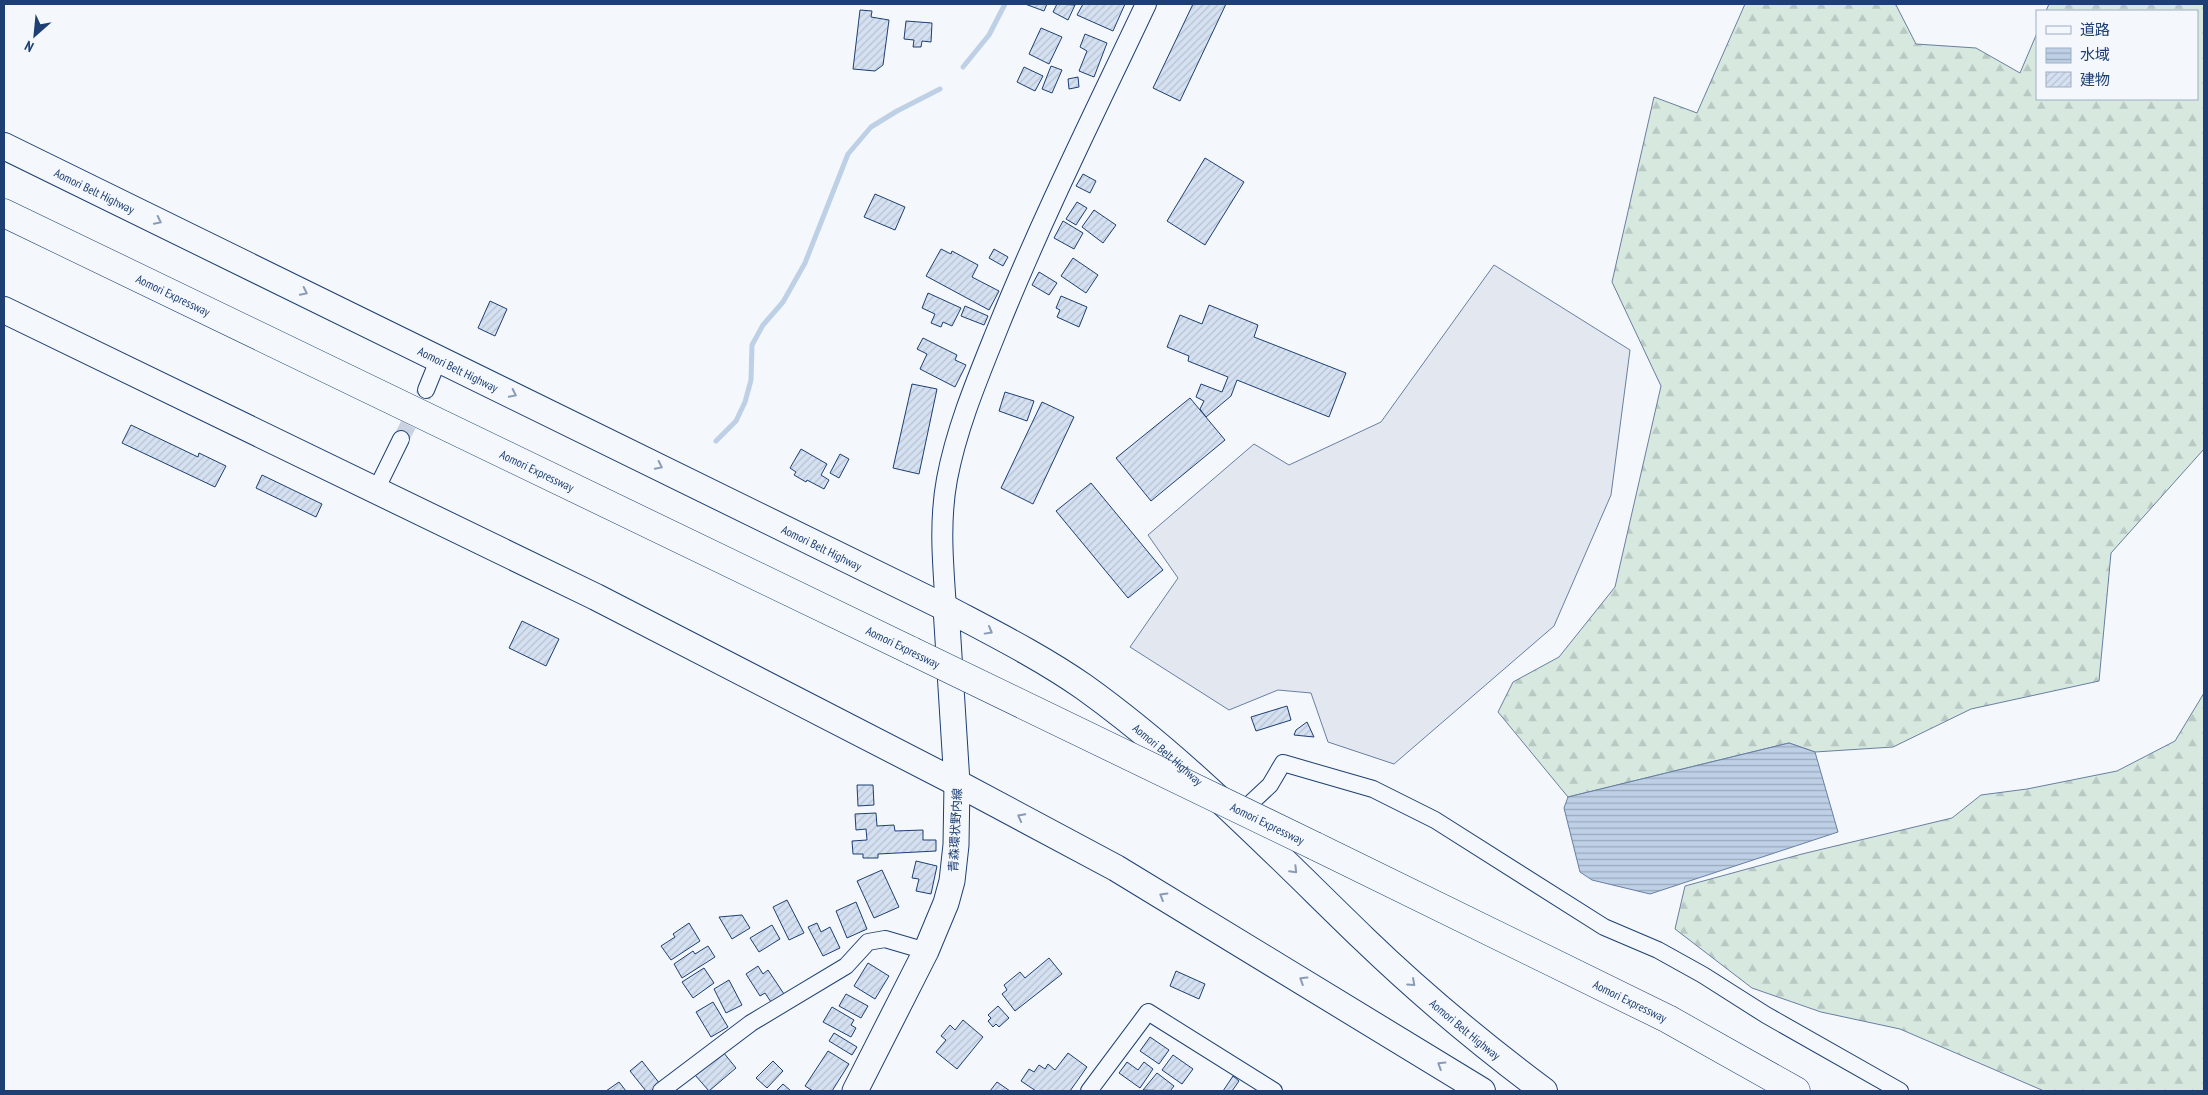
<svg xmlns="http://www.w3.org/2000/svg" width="2208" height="1095" font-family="'PT Sans Narrow','Noto Sans JP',sans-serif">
<defs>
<pattern id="forest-firs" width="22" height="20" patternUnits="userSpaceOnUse" patternTransform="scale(1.25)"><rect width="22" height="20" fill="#d7e8df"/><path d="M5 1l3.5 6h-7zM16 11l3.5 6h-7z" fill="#b8c8c3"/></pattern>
<pattern id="water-rules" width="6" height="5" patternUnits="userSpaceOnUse" patternTransform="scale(1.25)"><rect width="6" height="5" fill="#bed0e5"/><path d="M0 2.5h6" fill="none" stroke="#9aaabe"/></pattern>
<pattern id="building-hatch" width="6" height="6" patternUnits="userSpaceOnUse" patternTransform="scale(1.25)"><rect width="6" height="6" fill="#d5e0f0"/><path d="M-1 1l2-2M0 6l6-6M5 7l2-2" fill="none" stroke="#b6c1d1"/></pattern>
</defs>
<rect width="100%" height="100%" fill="#f4f7fb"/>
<g fill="url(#forest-firs)" stroke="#687fa3">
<polygon points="1745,4 1893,4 1896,5 1916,44 1976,48 2020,73 2037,33 2037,99 2197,99 2197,11 2046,11 2049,4 2204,4 2204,449 2111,553 2099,681 1971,709 1893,747 1815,752 1789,743 1568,797 1498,712 1513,682 1559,657 1615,587 1661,386 1612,282 1654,97 1697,113"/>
<polygon points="2204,693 2204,1091 2044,1091 1900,1029 1821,1012 1752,988 1675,929 1685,886 1802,854 1952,818 1981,795 2027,789 2117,771 2175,741"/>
</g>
<polygon fill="#e3e8f0" stroke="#687fa3" points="1494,265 1630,350 1611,495 1554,626 1394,764 1328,742 1311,693 1278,690 1229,710 1130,647 1178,578 1148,535 1254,444 1289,465 1381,422"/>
<polygon fill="url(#water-rules)" stroke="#687fa3" points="1789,743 1815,752 1838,832 1650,894 1592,880 1580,872 1564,808 1568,797"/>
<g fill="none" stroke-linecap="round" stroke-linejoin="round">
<g stroke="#bed0e5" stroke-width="5">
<polyline points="963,67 989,35 1005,4"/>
<polyline points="716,441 736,421 745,402 751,380 752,345 763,325 783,302 805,263 848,154 871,127 897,111 940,89"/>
</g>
</g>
<g fill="url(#building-hatch)" stroke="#1d3f73">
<polygon points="1025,4 1047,4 1044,11"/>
<polygon points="1057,4 1075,5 1068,20 1053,12"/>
<polygon points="1083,4 1125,4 1113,31 1077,15"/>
<polygon points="1193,4 1226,4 1180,101 1153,88"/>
<polygon points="860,10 872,11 871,17 889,20 883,65 875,71 853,69"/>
<polygon points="906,21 932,23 931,42 922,41 921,47 913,47 914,40 904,39"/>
<polygon points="1041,28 1062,37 1049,64 1029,54"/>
<polygon points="1085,34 1107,43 1094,77 1079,71 1087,51 1080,47"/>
<polygon points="1051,66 1062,70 1052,93 1042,89"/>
<polygon points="1024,67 1043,76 1035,91 1017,82"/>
<polygon points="1078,77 1079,87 1069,89 1068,79"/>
<polygon points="1205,158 1244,182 1205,245 1167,221"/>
<polygon points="1083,174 1096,181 1090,193 1076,186"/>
<polygon points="875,194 905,207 895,230 864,217"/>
<polygon points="1077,202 1087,208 1076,225 1066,219"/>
<polygon points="1094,210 1116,225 1103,243 1082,227"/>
<polygon points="1063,221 1083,233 1074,249 1054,238"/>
<polygon points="941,249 951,254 952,251 978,265 972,277 999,291 989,310 926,276"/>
<polygon points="994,249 1008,257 1003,266 989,258"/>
<polygon points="1073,258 1098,275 1086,293 1061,276"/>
<polygon points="1039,272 1057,283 1049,295 1032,285"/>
<polygon points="928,293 961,308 952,326 943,322 941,327 931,323 935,314 922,308"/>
<polygon points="1061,296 1087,307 1079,327 1057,317 1060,310 1056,308"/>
<polygon points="490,301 507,309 495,336 478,328"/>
<polygon points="1209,305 1258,325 1254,337 1346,373 1329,417 1237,380 1231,396 1206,417 1200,409 1204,401 1196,397 1201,384 1222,392 1228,377 1188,361 1189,356 1167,347 1180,315 1202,324"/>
<polygon points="965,306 988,316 984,325 961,316"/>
<polygon points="923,338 957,355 955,360 966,365 955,387 920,369 927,354 917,349"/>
<polygon points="912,384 937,389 919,474 893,468"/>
<polygon points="1005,392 1034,401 1027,421 999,411"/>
<polygon points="1190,398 1225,440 1151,501 1116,458"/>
<polygon points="1042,402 1074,417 1033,504 1001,488"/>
<polygon points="131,425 198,457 199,453 226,466 215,487 122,443"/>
<polygon points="801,449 827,464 821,475 829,480 824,489 807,480 806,482 794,475 796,472 790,468"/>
<polygon points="840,454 849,459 839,478 830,473"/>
<polygon points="262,475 322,504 316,517 256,488"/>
<polygon points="1091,483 1163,570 1128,598 1056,511"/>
<polygon points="522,621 559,639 546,666 509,648"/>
<polygon points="1287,706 1291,720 1256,731 1251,717"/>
<polygon points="1307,722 1314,737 1294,735 1296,730"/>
<polygon points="857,785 873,785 874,805 858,806"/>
<polygon points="876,813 877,826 894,825 895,831 923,830 923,840 936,840 936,851 878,854 878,858 863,858 863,854 853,854 852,841 867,840 866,829 856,830 855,814"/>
<polygon points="916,861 937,866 931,894 916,891 919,879 912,878"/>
<polygon points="882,870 899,907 874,918 857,881"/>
<polygon points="787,900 804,933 789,940 773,907"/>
<polygon points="856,902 867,929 847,938 836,911"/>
<polygon points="742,915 750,928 732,939 719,917"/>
<polygon points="689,923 700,941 671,960 661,946 675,937 673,934"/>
<polygon points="817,923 821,932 830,927 840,948 823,956 808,927"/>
<polygon points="772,925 780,939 759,952 750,938"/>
<polygon points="708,946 715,957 682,978 674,964 693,951 695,954"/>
<polygon points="1049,958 1062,974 1015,1011 1002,994 1007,990 1004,985 1020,972 1025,978"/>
<polygon points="868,963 889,976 875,999 854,986"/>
<polygon points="758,966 763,974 768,970 784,994 771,1002 765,993 760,996 746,974"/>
<polygon points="704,968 714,983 693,998 682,982"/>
<polygon points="1176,971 1205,984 1199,999 1170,986"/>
<polygon points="729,980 742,1005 726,1013 714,989"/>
<polygon points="846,994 868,1006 861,1018 839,1006"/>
<polygon points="713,1002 728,1027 711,1037 696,1012"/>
<polygon points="998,1006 1009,1018 999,1027 996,1024 993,1027 988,1021 991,1018 988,1015"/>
<polygon points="832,1007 854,1020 851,1025 856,1028 851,1037 823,1022"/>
<polygon points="963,1020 983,1037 957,1069 936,1052 946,1040 941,1036 950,1025 955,1030"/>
<polygon points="834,1033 857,1047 852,1055 829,1041"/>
<polygon points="1150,1037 1169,1050 1159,1064 1140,1051"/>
<polygon points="828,1051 849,1064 832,1091 813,1091 805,1086"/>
<polygon points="723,1052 736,1068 709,1091 695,1075"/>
<polygon points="1068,1053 1087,1067 1070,1091 1036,1091 1021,1081 1029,1069 1034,1072 1039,1065 1045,1069 1048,1064 1055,1070"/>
<polygon points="1173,1055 1193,1069 1182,1084 1162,1070"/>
<polygon points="642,1061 660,1084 651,1091 646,1091 630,1071"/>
<polygon points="773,1061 783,1071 767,1088 756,1078"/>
<polygon points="1127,1062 1138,1070 1144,1062 1153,1069 1140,1088 1119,1073"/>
<polygon points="1157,1073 1174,1086 1170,1091 1143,1090"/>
<polygon points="1233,1076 1239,1081 1232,1091 1223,1091"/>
<polygon points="619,1082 626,1091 606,1091"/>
<polygon points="997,1082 1010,1091 990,1091"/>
<polygon points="783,1084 791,1091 776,1091"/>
</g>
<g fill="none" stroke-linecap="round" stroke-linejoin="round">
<polyline stroke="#c9d2e0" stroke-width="16" stroke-dasharray="16 8" stroke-linecap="butt" points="401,439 426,390"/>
<g stroke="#1d3f73" stroke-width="18">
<g id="minor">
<polyline points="426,390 439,358"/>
<polyline points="376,490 401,439"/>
<polyline points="1238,815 1270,785 1283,763 1373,789 1435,820 1604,927 1658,950 1703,975 1766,1015 1900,1091"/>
<polyline points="661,1091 751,1023 846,966 868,942 885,939 926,951"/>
<polyline points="1089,1091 1148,1012 1274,1091"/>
</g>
</g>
<g stroke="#1d3f73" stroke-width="22">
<path id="tertiary" d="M946 608C943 564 939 522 947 479 957 426 979 375 999 325 1043 216 1096 110 1146 4"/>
</g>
<g stroke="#1d3f73" stroke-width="27">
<polyline id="primary" points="855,1091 926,951 946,903 952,881 956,845 957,783 946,608"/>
</g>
<g stroke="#1d3f73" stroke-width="28">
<g id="trunk">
<path id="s1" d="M4 146 946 608C993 633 1041 657 1084 687 1186 760 1274 852 1364 939 1420 993 1481 1044 1544 1091"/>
<polyline points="4,310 596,597 957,783 1116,868 1482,1091"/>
</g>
</g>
<g stroke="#1d3f73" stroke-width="29">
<g id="motorway">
<path id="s2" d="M4 213 912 651"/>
<path id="s3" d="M1315 846 1668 1019 1796 1091"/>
</g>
</g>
<use href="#minor" stroke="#f4f7fb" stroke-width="16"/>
<use href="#tertiary" stroke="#f4f7fb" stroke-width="20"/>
<use href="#primary" stroke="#f4f7fb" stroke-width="25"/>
<use href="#trunk" stroke="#f4f7fb" stroke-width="26"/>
<use href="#motorway" stroke="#f4f7fb" stroke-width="28"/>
<g stroke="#1d3f73" stroke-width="29" stroke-linecap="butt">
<g id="motorway-bridge">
<path id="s4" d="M912 651 1315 846"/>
</g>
</g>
<use href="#motorway-bridge" stroke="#f4f7fb" stroke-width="28"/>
</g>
<defs><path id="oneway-chevron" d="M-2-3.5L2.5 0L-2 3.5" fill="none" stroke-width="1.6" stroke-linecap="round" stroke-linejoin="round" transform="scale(1.25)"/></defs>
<g stroke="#889bb7">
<use href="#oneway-chevron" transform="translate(158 221) rotate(26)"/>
<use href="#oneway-chevron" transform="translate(304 292) rotate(26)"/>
<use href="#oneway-chevron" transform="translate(513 394) rotate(26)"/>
<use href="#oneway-chevron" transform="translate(659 466) rotate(26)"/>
<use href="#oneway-chevron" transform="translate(989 631) rotate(29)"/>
<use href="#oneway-chevron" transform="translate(1021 817) rotate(-152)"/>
<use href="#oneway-chevron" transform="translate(1294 870) rotate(45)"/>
<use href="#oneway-chevron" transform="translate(1163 896) rotate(-149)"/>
<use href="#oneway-chevron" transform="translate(1303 980) rotate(-148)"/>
<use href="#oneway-chevron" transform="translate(1412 983) rotate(42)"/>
<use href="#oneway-chevron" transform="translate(1441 1065) rotate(-148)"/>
</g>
<g text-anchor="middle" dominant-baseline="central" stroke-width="4" stroke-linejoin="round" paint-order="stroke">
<g font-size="12" fill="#1d3f73" stroke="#f4f7fb">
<text stroke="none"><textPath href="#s1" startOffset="101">Aomori Belt Highway</textPath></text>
<text stroke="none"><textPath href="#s2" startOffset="188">Aomori Expressway</textPath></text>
<text stroke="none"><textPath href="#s1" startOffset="506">Aomori Belt Highway</textPath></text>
<text stroke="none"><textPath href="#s2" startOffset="592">Aomori Expressway</textPath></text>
<text stroke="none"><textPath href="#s1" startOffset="911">Aomori Belt Highway</textPath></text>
<text transform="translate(903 647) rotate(26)">Aomori Expressway</text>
<text stroke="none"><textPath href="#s1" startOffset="1316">Aomori Belt Highway</textPath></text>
<text stroke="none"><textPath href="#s4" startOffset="395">Aomori Expressway</textPath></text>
<text transform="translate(955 830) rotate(-87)">青森環状野内線</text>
<text stroke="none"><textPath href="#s3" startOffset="351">Aomori Expressway</textPath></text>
<text stroke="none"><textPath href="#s1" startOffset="1721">Aomori Belt Highway</textPath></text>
</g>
</g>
<rect width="2208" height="1095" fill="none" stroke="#1d3f73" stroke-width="10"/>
<rect x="2036" y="10" width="162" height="90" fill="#f4f7fb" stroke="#9eadc5"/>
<rect x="2046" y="26" width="25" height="8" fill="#f4f7fb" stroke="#9eadc5"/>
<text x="2080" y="35" font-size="15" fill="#1d3f73">道路</text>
<rect x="2046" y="48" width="25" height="15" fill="url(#water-rules)" stroke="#9eadc5"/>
<text x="2080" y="60" font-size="15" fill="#1d3f73">水域</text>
<rect x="2046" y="72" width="25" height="15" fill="url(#building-hatch)" stroke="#9eadc5"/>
<text x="2080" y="85" font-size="15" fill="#1d3f73">建物</text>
<g transform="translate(35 35) rotate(207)" stroke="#f4f7fb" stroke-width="4" paint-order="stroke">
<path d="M0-4L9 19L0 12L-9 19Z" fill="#1d3f73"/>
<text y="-8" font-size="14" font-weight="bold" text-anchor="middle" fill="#1d3f73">N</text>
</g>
</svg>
